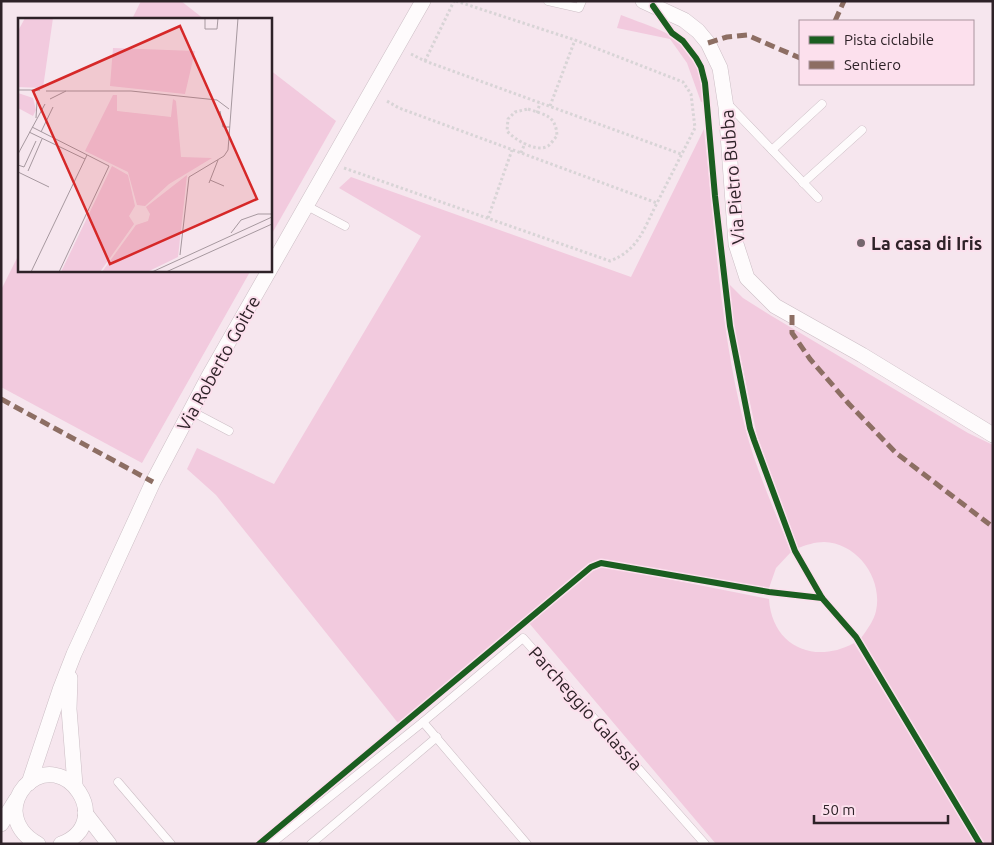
<svg xmlns="http://www.w3.org/2000/svg" width="994" height="845" font-family="Ubuntu,sans-serif">
<rect width="100%" height="100%" fill="#f6e6ee"/>
<g fill="#f2cade">
<polygon points="141,1 181,1 204,19 132,19"/>
<path d="M621 15C648 26 688 35 698 66 701 78 702 90 705 101L701 102 687 63 670 39 617 28Z"/>
<polygon points="270,70 336,121 270,237"/>
<path d="M704 129C715 228 720 331 745 427 756 470 775 511 791 552L776 568 769 588H755L600 560 591 562 398 723 216 495 187 469 197 448 274 484 421 236 339 188 351 177 631 277Z"/>
<polygon points="19,254 19,270 251,270 142,463 1,387 1,290"/>
<path d="M729 284 743 298 770 315 968 433 993 445V844H984L861 638C867 630 874 620 876 611 883 579 858 543 824 542 815 542 806 545 798 548L757 436 734 327Z"/>
<path d="M603 566 769 599C772 646 814 665 854 643L976 844H716L529 623 592 569Z"/>
</g>
<g fill="none" stroke-linecap="round" stroke-linejoin="round">
<g stroke="#ccbec5" stroke-width="9">
<g id="service">
<polyline points="548,1 579,8 582,1"/>
<polyline points="728,104 818,198"/>
<polyline points="772,150 822,104"/>
<polyline points="803,183 862,130"/>
<polyline points="307,206 345,226"/>
<polyline points="191,411 229,431"/>
<polyline points="423,722 527,844"/>
<polyline points="118,782 171,844"/>
<polyline points="271,844 423,722 523,638 705,844"/>
<polyline points="311,844 437,737"/>
</g>
</g>
<g stroke="#ccbec5" stroke-width="16">
<g id="minor">
<polyline points="643,1 684,20 698,31 708,43 720,68 726,107 736,244 747,278 775,306 862,355 993,435"/>
<polyline points="70,678 69,709 75,785"/>
<polyline points="29,783 60,690 74,654 153,482 209,376 423,1"/>
<polyline points="85,813 109,844"/>
<polyline points="1,824 16,800"/>
<path d="M38 844C25 837 16 826 15 811 15 802 19 793 25 786 65 746 117 823 61 844"/>
</g>
</g>
<g stroke="#d8d4d6" stroke-width="3" stroke-dasharray="2.5 2.5" stroke-linecap="butt">
<polyline points="456,1 575,40 683,82 691,94 695,128 657,203"/>
<polyline points="411,54 425,61 681,154"/>
<polyline points="425,61 454,1"/>
<polyline points="550,106 575,40"/>
<path d="M528 109C545 115 556 115 557 136 554 139 551 144 548 146 537 153 515 140 507 131L508 119 515 112Z"/>
<polyline points="537,113 540,103"/>
<polyline points="521,153 525,143"/>
<path d="M344 168 610 261C639 250 644 228 657 203L399 108 385 100"/>
<polyline points="488,218 512,150"/>
</g>
<use href="#service" stroke="#fefbfc" stroke-width="8"/>
<use href="#minor" stroke="#fefbfc" stroke-width="15"/>
<g stroke="#8d6e63" stroke-width="5" stroke-dasharray="10 5" stroke-linecap="butt">
<polyline points="835,21 844,1"/>
<polyline points="708,43 727,37 747,35 800,58"/>
<polyline points="792,315 792,333 810,359 849,404 896,453 993,527"/>
<polyline points="1,399 153,482"/>
</g>
<g stroke="#fce0ed" stroke-width="9">
<g id="cycleway">
<polyline points="653,6 672,33 683,41 696,58 701,67 705,83 715,196 730,326 750,428 754,440 795,551 822,598 856,637 980,844"/>
<polyline points="259,844 591,567 601,563 769,592 822,598"/>
</g>
</g>
<use href="#cycleway" stroke="#1b5e20" stroke-width="6"/>
</g>
<circle fill="#74676d" stroke="#fce0ed" stroke-width="2" cx="861" cy="243" r="5"/>
<g text-anchor="middle" dominant-baseline="central" stroke-width="4" stroke-linejoin="round" paint-order="stroke">
<g font-size="18" fill="#2e2228" stroke="#fce0ed">
<text transform="translate(732 177) rotate(-95)">Via Pietro Bubba</text>
<text transform="translate(218 363) rotate(-61)">Via Roberto Goitre</text>
<text transform="translate(586 708) rotate(48)">Parcheggio Galassia</text>
</g>
<g font-size="18" font-weight="bold" fill="#2e2228" stroke="#fce0ed" text-anchor="start">
<text x="871" y="243">La casa di Iris</text>
</g>
</g>
<g transform="translate(18 18)">
<rect width="254" height="254" fill="#f6e6ee"/>
<path d="M7 0H35L25 70 0 69V13ZM95 30 177 33 167 76 92 68ZM95 77H99V93L153 99 155 81 158 83 163 139 194 140 151 166 127 188 119 187 110 154 67 133ZM94 148 110 157 117 188 111 198 116 206 82 254H43ZM169 157 160 239 129 254H84L118 207 130 203 132 196 128 189Z" fill="#f2cade"/>
<path d="M0 75 15 80 18 92 15 98 0 90Z" fill="#f2cade"/>
<path fill="none" stroke="#a6989f" stroke-width="1" d="M187 0V11H199L200 0M0 72H22M28 73H113L199 82 211 91M32 81 48 73M202 93 205 109H212M18 100 19 84M14 109 91 148 41 254M11 114 67 141M23 114 35 89M0 136 27 86M0 147 6 149 18 123M10 153 24 121M0 154 31 169M192 162 206 168M191 165 200 142M213 215 223 202 240 196H254M162 237 171 159 206 138 210 132 220 0M13 254 69 137M134 254 254 199M148 254 254 206"/>
<path fill="#d62828" fill-opacity="0.15" stroke="#d62828" stroke-width="2.5" d="M162 8 239 181 92 246 15 73Z"/>
<rect width="254" height="254" fill="none" stroke="#2e2228" stroke-width="2.5"/>
</g>
<rect width="994" height="845" fill="none" stroke="#2e2228" stroke-width="5"/>
<rect x="799" y="20" width="175" height="65" fill="#fce0ed" stroke="#aa949e"/>
<rect x="809" y="36" width="25" height="8" fill="#1b5e20" stroke="#aa949e"/>
<text x="844" y="45" font-size="15" fill="#2e2228">Pista ciclabile</text>
<rect x="809" y="61" width="25" height="8" fill="#8d6e63" stroke="#aa949e"/>
<text x="844" y="70" font-size="15" fill="#2e2228">Sentiero</text>
<path d="M814 815v8h134v-8" fill="none" stroke="#2e2228" stroke-width="2.5"/>
<text x="822" y="815" font-size="15" fill="#2e2228" stroke="#fce0ed" stroke-width="4" paint-order="stroke">50 m</text>
</svg>
